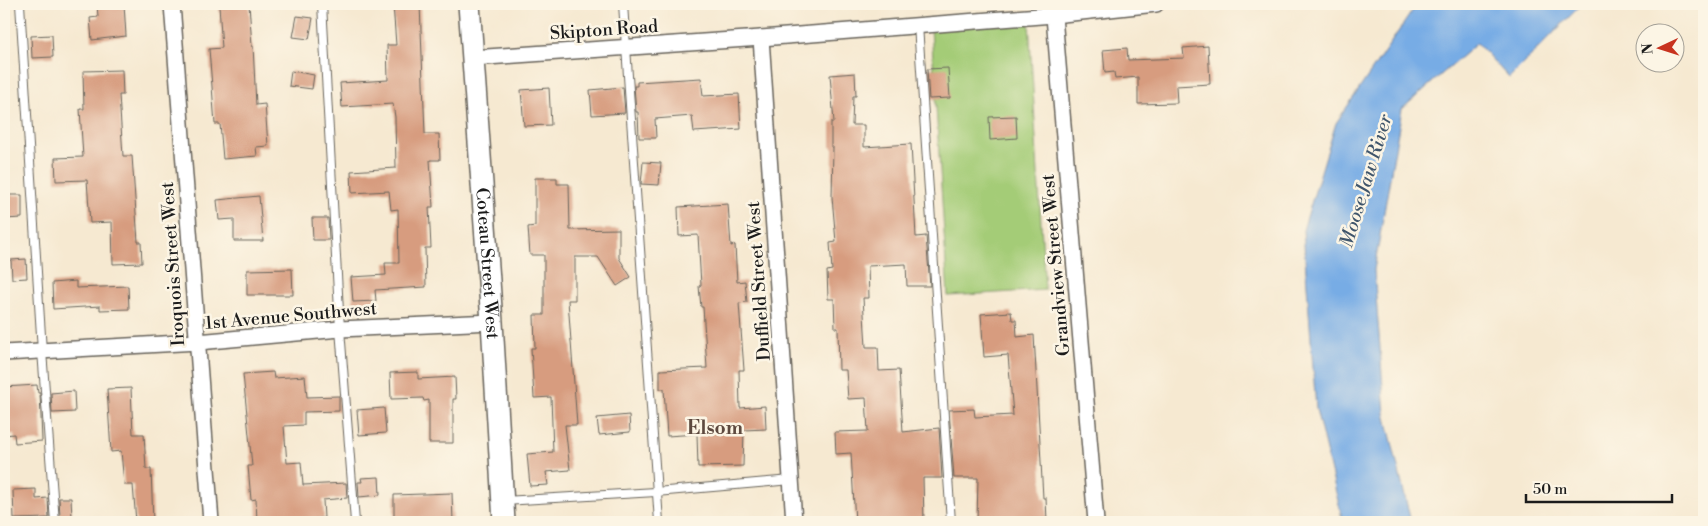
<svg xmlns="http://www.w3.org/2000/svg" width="1708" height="526" font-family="'Libre Bodoni',serif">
<rect width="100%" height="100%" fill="#fcf5e5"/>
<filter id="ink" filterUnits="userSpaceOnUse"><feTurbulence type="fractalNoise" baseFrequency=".02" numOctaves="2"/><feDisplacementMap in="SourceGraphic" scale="10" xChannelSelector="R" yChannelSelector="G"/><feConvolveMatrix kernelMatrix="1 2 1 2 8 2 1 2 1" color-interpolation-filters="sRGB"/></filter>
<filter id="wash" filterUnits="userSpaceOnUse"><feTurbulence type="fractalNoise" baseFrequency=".0096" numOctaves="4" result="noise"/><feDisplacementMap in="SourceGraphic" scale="20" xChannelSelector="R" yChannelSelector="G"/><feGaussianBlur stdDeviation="1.12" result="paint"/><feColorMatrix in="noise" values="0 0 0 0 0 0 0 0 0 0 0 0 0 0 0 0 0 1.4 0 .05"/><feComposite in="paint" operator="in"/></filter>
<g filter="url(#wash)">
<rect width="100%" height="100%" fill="#f6e9d1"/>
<polygon fill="#a4cc77" stroke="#60744a" points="1029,22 1045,290 948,296 931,28"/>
<polygon fill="#77ace5" stroke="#4a6480" points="1417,4 1582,4 1509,78 1477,43 1402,109 1374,270 1385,413 1411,522 1343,522 1316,409 1303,230 1336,123"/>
<g id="blocks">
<g fill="#d79c7f">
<polygon points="97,4 124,4 126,36 92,40 90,18 98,17"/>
<polygon points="249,4 252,46 253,46 256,105 265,104 268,146 256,147 257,156 223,159 220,124 215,124 209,49 222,48 219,6"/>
<polygon points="393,4 420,4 425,134 439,134 440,160 430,160 433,207 429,207 431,248 425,248 426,287 375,290 376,301 353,302 351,277 386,275 385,263 399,263 398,209 391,210 389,191 352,193 351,171 396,168 395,117 393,104 342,107 340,83 388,80 387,45 396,45"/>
<polygon points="297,16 313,18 309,39 293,37"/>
<polygon points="52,35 53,57 32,58 31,36"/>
<polygon points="1208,46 1210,84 1176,86 1177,103 1138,104 1138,77 1115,79 1114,72 1105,73 1103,50 1127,48 1128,60 1184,58 1183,48"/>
<polygon points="948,68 950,98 929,99 927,69"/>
<polygon points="122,70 123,95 119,95 123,156 132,156 138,242 141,242 142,263 113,264 112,222 90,223 87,180 56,181 55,158 83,157 80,109 84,109 83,71"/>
<polygon points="291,71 314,75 312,89 289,86"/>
<polygon points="855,73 856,96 853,96 852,125 864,125 864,147 911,144 916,237 926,236 930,286 907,286 906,264 868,266 869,298 863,298 866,347 878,347 879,371 899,370 903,432 939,428 942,478 923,478 924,522 855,522 851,453 836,454 835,432 868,431 866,398 848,399 846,370 839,370 838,328 835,328 834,299 828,299 827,271 832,270 830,243 836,242 832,197 833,147 831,147 831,122 834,122 830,75"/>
<polygon points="701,78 703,96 739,94 741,129 694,132 692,116 655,119 656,138 639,138 638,112 636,112 634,86 637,86 637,82"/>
<polygon points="623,87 625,113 592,115 590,90"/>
<polygon points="549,88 551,125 524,126 521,90"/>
<polygon points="1016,116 1017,138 990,140 989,117"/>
<polygon points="643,162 661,163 659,185 641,184"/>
<polygon points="535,178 557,178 557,184 569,184 570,230 619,229 619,258 631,277 617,286 598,257 575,257 575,300 568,300 577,425 565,425 570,470 546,472 548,485 530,486 527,454 553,452 551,397 534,398 531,348 535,348 534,315 544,315 544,255 530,255 528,227 535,226"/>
<polygon points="4,195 22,195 22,218 4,219"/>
<polygon points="259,196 263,241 234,241 234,219 219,220 217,200"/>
<polygon points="728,204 731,246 735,245 737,282 745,281 747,302 739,303 744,370 739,370 740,408 765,406 766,429 744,430 743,466 698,467 697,434 667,436 664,389 660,389 660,370 707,368 703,307 701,307 699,286 701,285 698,235 679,236 678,207"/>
<polygon points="312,218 328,218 329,240 313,240"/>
<polygon points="26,259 27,278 12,279 11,260"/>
<polygon points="292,269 293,295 247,295 247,270"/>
<polygon points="76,281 76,288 128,286 129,309 100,310 100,306 53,309 52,283"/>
<polygon points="1011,312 1012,320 1016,320 1017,337 1034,335 1043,498 1046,498 1047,522 1025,522 1025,518 994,520 994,522 977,522 978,478 954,478 949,410 974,409 975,417 1013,415 1008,355 984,357 981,314"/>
<polygon points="273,372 274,378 305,376 307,397 339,396 339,411 304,412 304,425 284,426 287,463 301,462 303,485 346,483 347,498 323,500 324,518 285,520 285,522 257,522 256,499 251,500 248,466 252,466 243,374"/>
<polygon points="418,372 418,379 455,377 456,399 453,399 453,443 429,443 429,400 424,401 423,398 391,399 390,373"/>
<polygon points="37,385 38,393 40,393 42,441 15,443 14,434 4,435 4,387"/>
<polygon points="131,388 133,434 144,434 146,469 151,469 153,522 136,522 133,485 124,485 121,451 111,452 107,389"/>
<polygon points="74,391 75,412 52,413 51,393"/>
<polygon points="384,408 386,433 359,435 357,410"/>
<polygon points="629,415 630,432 599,435 597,418"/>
<polygon points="379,477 380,495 359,497 358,482 362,482 361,478"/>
<polygon points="36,489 36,499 48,498 49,518 14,519 13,490"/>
<polygon points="452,493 453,522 394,522 394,495"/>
<polygon points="59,498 71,498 72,517 60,517"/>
</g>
</g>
</g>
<g filter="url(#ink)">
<use href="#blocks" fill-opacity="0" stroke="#68645b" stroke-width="1"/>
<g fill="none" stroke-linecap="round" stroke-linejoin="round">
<g stroke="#68645b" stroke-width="10">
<g id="lane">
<polyline points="20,4 42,351 55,522"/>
<polyline points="322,4 340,329 355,522"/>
<polyline points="623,4 659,522"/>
<polyline points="918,25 951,522"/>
<polyline points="504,501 656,492 791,480"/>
</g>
</g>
<g stroke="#68645b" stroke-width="18">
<g id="street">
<polyline points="172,4 211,522"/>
<polyline points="1053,4 1096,522"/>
<polyline points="761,38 794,522"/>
<polyline points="472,58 761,38 1053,15 1156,4"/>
<polyline points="4,353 198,342 340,329 492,322"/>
</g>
</g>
<g stroke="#68645b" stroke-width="24">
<g id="secondary">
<path id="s1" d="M469 4 492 322 504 522"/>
</g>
</g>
<use href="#lane" stroke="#fff" stroke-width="8"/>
<use href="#street" stroke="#fff" stroke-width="15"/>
<use href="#secondary" stroke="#fff" stroke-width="21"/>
</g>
</g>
<g text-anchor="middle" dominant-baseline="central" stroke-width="5" stroke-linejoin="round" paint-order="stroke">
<g font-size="18" fill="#1c1c1c" stroke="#fcf5e5">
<text transform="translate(604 30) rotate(-4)">Skipton Road</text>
<text stroke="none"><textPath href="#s1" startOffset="260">Coteau Street West</textPath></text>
<text transform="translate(173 264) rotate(-94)">Iroquois Street West</text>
<text transform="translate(1056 265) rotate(-95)">Grandview Street West</text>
<text transform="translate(759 281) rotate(-94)">Duffield Street West</text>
<text transform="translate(291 316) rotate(-5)">1st Avenue Southwest</text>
</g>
<g font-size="19" font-style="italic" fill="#40566c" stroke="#fcf5e5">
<text transform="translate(1366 181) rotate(-73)">Moose Jaw River</text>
</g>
<g font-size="19" font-weight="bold" fill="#5d493f" stroke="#fcf5e5">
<text x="715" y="428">Elsom</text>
</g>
</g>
<rect width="1708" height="526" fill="none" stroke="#fcf5e5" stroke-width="20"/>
<g transform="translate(1660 48) rotate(266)"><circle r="24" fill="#fcf5e5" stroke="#a29e95"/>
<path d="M0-4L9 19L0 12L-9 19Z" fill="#c8321e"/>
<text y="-8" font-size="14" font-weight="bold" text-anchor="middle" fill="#1c1c1c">N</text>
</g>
<path d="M1526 494v8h146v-8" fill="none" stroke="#1c1c1c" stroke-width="2.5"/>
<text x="1533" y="494" font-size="15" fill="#1c1c1c" stroke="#fcf5e5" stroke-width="4" paint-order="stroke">50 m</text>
</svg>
